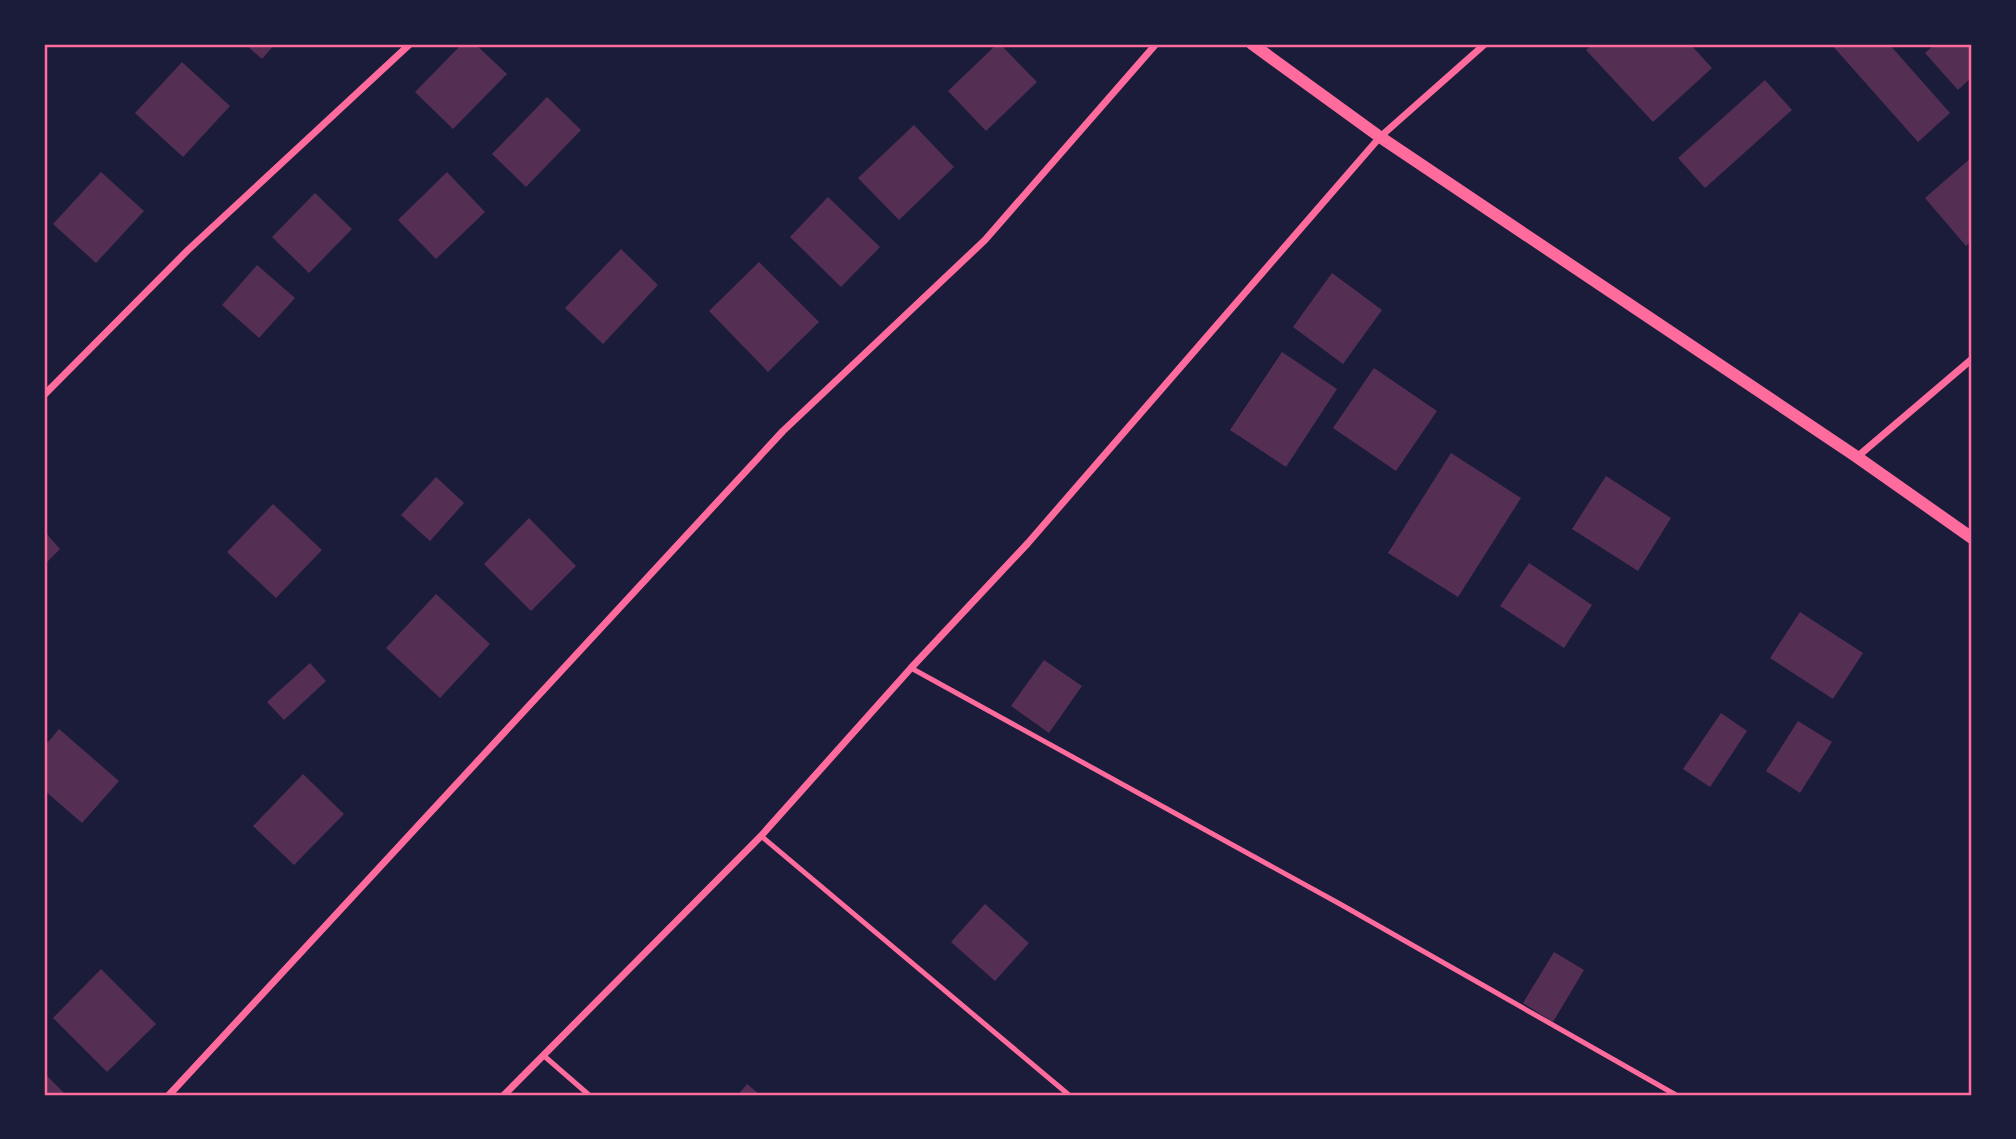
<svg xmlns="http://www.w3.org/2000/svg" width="2016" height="1139" font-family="Rubik,sans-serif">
<rect width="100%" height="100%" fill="#1b1b3a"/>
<g fill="#542f53">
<polygon points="245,44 275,44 262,59"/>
<polygon points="462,44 475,44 507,74 453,129 415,92"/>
<polygon points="997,44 1000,44 1037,82 986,131 948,91"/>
<polygon points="1593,44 1690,44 1712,68 1653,122 1586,50"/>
<polygon points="1831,44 1889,44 1950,113 1918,142"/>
<polygon points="1935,44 1972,44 1972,77 1958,90 1925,53"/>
<polygon points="182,62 230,106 183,157 135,113"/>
<polygon points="1765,80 1792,110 1705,188 1678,158"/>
<polygon points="547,97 581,130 526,187 492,154"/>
<polygon points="914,125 954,167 899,220 858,178"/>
<polygon points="1972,157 1972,240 1966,246 1925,198"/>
<polygon points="101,172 144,211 96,263 53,224"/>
<polygon points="447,172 485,212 436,259 398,220"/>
<polygon points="315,193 352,229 309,273 272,237"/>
<polygon points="828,197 880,247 841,287 790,237"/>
<polygon points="621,249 658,285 603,344 565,308"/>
<polygon points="759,262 819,322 768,372 709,311"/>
<polygon points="257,265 295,298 259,338 222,305"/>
<polygon points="1332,273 1382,310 1343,364 1293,327"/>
<polygon points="1282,352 1337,389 1286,467 1230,430"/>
<polygon points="1374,368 1437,411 1396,471 1333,428"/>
<polygon points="1451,453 1521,498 1458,597 1388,553"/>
<polygon points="1606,476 1671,518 1638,571 1572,529"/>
<polygon points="436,477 464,503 430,541 401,515"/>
<polygon points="273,504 322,550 276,598 227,552"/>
<polygon points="529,518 576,566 531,611 484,564"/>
<polygon points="44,531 60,549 44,565"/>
<polygon points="1529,563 1592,605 1564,648 1500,606"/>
<polygon points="436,594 490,644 440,698 386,648"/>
<polygon points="1800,612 1863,653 1833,699 1770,658"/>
<polygon points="1044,660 1082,686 1049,733 1011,706"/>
<polygon points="310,663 326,681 284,720 267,702"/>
<polygon points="1721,713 1747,731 1710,787 1683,769"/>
<polygon points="1798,721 1832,742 1800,793 1766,771"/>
<polygon points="59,729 119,781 82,823 44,790 44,747"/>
<polygon points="303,774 344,814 294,865 253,826"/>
<polygon points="985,904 1029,943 995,981 951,942"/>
<polygon points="1554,952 1584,970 1553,1022 1523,1003"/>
<polygon points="101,969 156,1024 107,1072 53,1018"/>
<polygon points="44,1073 66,1095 44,1095"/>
<polygon points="747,1084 760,1095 738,1095"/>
</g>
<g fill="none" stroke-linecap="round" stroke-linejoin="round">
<g stroke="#ff6b9d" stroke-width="5">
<polyline points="911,668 1340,904 1676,1095"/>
<polyline points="761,836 1069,1095"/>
<polyline points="543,1055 589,1095"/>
</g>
<g stroke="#ff6b9d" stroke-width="7">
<polyline points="44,395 188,250 410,44"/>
<polyline points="1857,457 1972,359"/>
<polyline points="169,1095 783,431 985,240 1156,44"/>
<polyline points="504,1095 761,836 911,668 1028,543 1380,137 1485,44"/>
</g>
<polyline stroke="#ff6b9d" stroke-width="12" points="1252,44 1380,137 1857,457 1972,538"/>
</g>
<rect width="2016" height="1139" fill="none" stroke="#1b1b3a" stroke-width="91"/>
<rect x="46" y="46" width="1924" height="1048" fill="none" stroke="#ff6b9d" stroke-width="2.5"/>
</svg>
